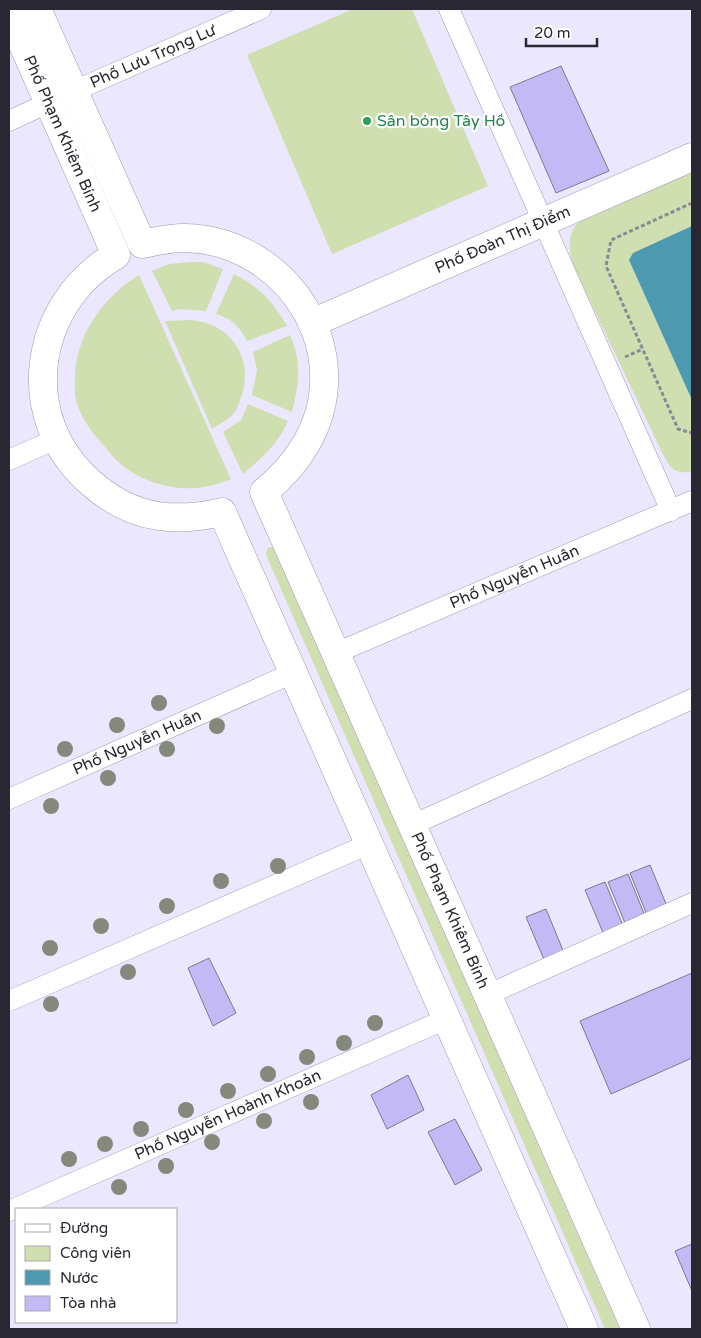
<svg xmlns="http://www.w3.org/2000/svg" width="701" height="1338" font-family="'Varela Round',sans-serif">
<rect width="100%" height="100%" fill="#eae7fe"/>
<g fill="#cfdfb0">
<polygon points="353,9 412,9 488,186 332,254 247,55"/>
<path d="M692 169V471C672 477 667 462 659 446L572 263C568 242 568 232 583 217Z"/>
<polygon points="191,262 203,262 223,269 206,311 180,309 172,311 152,271 169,264"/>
<path d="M234 274C261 288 272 301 287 326L247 341C240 327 231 318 216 314Z"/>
<path d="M139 275 231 479C223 482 216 485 209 486 180 493 145 484 122 465 115 460 109 452 104 446 93 434 82 419 77 404 74 394 75 383 75 373 78 332 105 296 139 275Z"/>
<path d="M191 320C230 323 254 357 242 395 240 400 238 408 234 413 229 420 219 424 212 429L165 321Z"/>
<path d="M290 335C302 362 299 384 292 412L252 395 257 370 253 352Z"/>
<path d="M248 404 288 421C278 444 262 458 243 474L223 432 241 420Z"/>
<polygon points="272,547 276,550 281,561 620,1329 605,1329 267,557 266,552 268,548"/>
</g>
<polygon fill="#4d9ab0" points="692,226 692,400 629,260 633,253"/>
<g fill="#c3baf5" stroke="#7d7a93">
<polygon points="561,66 609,171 556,193 510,87"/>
<polygon points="650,865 671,916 651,925 630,873"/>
<polygon points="628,874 649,926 630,935 608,882"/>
<polygon points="605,882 626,933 607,942 585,890"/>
<polygon points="546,909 567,960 548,969 526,917"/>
<polygon points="209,958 236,1013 213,1026 188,968"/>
<polygon points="692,973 692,1058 611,1094 580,1021"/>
<polygon points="408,1075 424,1110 387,1129 371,1095"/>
<polygon points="455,1119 482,1170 455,1185 428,1132"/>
<polygon points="692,1244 692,1291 675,1251"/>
</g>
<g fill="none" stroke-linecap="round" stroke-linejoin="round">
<g stroke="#9d99b4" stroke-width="21">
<g id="street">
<polyline points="449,9 671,511"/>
<path id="s1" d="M74 91 261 9"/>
<polyline points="9,121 48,103"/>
<polyline points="9,460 56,439"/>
<path id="s2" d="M336 653 692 501"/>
<path id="s3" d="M9 799 293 673"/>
<polyline points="412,825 692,699"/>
<polyline points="487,995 692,903"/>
<polyline points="9,1001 369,844"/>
<path id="s4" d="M9 1211 446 1019"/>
</g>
</g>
<g stroke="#9d99b4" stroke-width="29">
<g id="secondary">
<path id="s5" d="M37 9 142 244C157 241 172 237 187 238 289 242 359 353 306 444 295 463 281 478 264 492L636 1329"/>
<path id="s6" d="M9 13 116 255C32 304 16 418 91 483 110 500 133 512 158 516 180 519 201 517 222 512L584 1329"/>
<path id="s7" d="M312 323 692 157"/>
</g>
</g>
<g stroke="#8b8999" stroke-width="3" stroke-dasharray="4 2.5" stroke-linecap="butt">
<polyline points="692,203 611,240 606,266 678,429 692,433"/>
<polyline points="625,357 643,349"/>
</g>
<use href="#street" stroke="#fff" stroke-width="20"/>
<use href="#secondary" stroke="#fff" stroke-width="28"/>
</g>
<g fill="#84897b">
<circle cx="159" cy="703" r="8"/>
<circle cx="117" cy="725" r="8"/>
<circle cx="217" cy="726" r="8"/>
<circle cx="65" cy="749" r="8"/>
<circle cx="167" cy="749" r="8"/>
<circle cx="108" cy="778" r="8"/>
<circle cx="51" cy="806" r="8"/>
<circle cx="278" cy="866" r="8"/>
<circle cx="221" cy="881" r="8"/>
<circle cx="167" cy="906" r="8"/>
<circle cx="101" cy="926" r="8"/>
<circle cx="50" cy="948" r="8"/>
<circle cx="128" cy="972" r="8"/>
<circle cx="51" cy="1004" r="8"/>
<circle cx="375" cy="1023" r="8"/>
<circle cx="344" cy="1043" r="8"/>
<circle cx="307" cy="1057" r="8"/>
<circle cx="268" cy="1074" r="8"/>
<circle cx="228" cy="1091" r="8"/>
<circle cx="311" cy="1102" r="8"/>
<circle cx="186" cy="1110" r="8"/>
<circle cx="264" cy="1121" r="8"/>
<circle cx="141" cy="1129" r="8"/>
<circle cx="212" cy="1142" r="8"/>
<circle cx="105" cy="1144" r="8"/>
<circle cx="69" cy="1159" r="8"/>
<circle cx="166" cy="1166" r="8"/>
<circle cx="119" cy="1187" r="8"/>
</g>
<circle fill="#2e9e5b" stroke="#fff" stroke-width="2" cx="367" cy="121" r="5"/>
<g text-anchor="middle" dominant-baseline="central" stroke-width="4.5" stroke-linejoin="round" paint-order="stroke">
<g font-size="16" fill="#292832" stroke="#fff">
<text stroke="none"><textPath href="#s1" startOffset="86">Phố Lưu Trọng Lư</textPath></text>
<text stroke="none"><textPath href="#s6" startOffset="132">Phố Phạm Khiêm Bính</textPath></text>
<text stroke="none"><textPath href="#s7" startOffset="208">Phố Đoàn Thị Điểm</textPath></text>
<text stroke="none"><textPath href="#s2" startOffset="194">Phố Nguyễn Huân</textPath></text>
<text stroke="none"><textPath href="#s3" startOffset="140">Phố Nguyễn Huân</textPath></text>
<text stroke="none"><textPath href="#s5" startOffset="1110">Phố Phạm Khiêm Bính</textPath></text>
<text stroke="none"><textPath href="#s4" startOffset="239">Phố Nguyễn Hoành Khoản</textPath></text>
</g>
<g font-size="16" fill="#27864d" stroke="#fff" text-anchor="start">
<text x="377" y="121">Sân bóng Tây Hồ</text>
</g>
</g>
<rect width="701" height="1338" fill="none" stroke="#292832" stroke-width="20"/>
<rect x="15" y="1208" width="162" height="115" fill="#ffffff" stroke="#a9a9ad"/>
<rect x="25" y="1224" width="25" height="8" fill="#ffffff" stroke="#a9a9ad"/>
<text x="60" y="1233" font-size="15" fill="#292832">Đường</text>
<rect x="25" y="1246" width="25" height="15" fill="#cfdfb0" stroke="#a9a9ad"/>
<text x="60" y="1258" font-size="15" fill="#292832">Công viên</text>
<rect x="25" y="1270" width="25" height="15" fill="#4d9ab0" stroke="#a9a9ad"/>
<text x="60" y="1283" font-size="15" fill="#292832">Nước</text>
<rect x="25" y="1296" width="25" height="15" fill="#c3baf5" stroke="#a9a9ad"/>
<text x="60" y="1308" font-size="15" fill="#292832">Tòa nhà</text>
<path d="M526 38v8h71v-8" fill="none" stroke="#292832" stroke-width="2.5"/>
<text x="534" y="38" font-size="15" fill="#292832" stroke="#ffffff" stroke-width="4" paint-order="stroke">20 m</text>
</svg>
